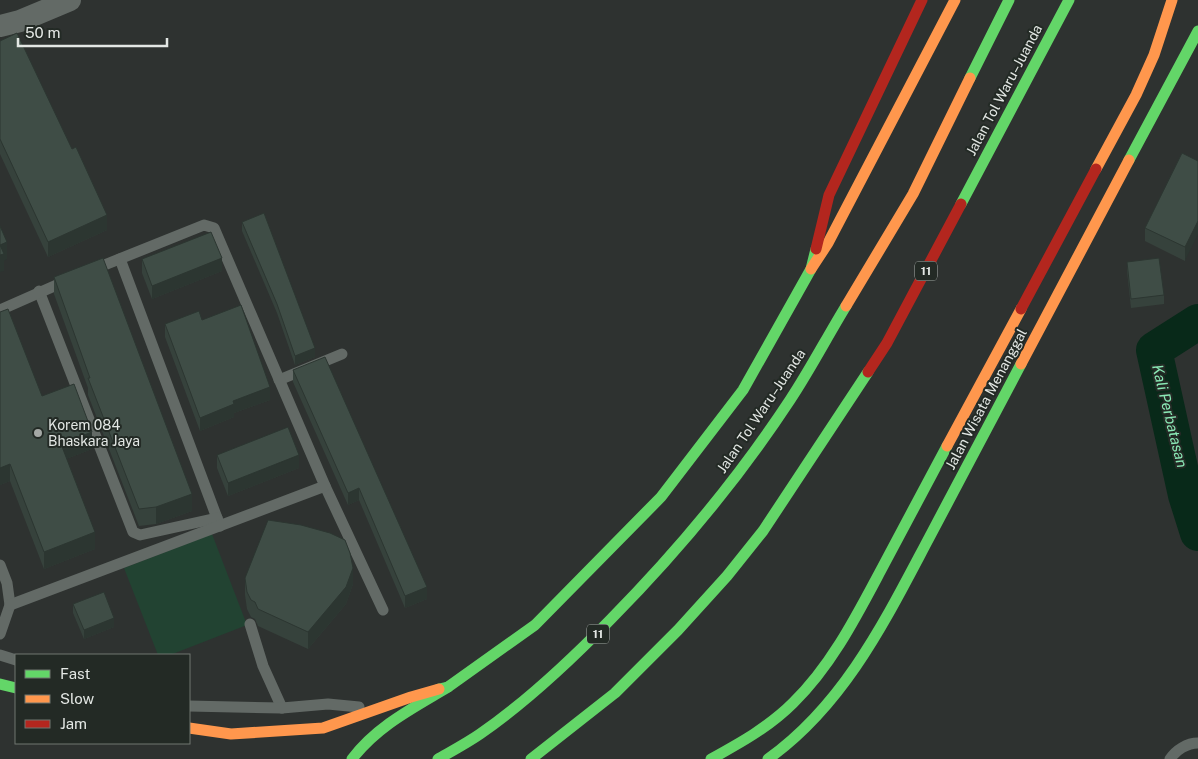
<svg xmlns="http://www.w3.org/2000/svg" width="1198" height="759" font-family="'Public Sans',sans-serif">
<rect width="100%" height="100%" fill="#2e3230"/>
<polygon fill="#224332" points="212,534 247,625 170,655 158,655 124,568"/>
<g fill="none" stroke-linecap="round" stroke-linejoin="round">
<polyline stroke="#082919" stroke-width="36" points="1198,322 1154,350 1186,495 1198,533"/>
<g stroke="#636a66" stroke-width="11">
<polyline points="120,259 217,518"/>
<polyline points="39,291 133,532 140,535 217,518 220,526"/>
<polyline points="0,310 68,280"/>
<polyline points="279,380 342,354"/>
<polyline points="325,486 383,610"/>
<polyline points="0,565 7,583 10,605 0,634"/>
<polyline points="10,605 325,486 214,228 204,225 92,270"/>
<polyline points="250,624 263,666 282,708"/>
<polyline points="0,655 16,660"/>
<polyline points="189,706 282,708 328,704 359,707"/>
<path d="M1170 759C1176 750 1187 743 1198 743"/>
</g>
<polyline stroke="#636a66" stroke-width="22" points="0,26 20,21 70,0"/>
<g stroke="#63d668" stroke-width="11">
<polyline points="970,78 1009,0"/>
<polyline points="1129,160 1198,31"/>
<polyline points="961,204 1069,0"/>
<polyline points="0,684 16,688"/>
<polyline points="439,689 448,687 535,625 661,497 743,390 811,269 816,249"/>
<path d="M352 759C377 726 413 708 448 687"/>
<path d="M438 759C452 751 467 743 480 734 528 701 571 660 611 619 677 552 738 479 790 400 810 370 827 337 846 306"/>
<polyline points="531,759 615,693 678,630 727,576 763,531 868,372"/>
<path d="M711 759C740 743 769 727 793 703 831 666 856 617 881 570 903 529 925 488 947 446"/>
<path d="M768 759C845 704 886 619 929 538 960 480 990 422 1021 364"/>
</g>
<g stroke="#ff974d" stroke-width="11">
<polyline points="1096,169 1136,95 1154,55 1172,0"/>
<polyline points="811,269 828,243 955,0"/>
<polyline points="846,306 913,194 970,78"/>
<polyline points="1021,364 1129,160"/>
<polyline points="947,446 1021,309"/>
<polyline points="189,728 231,734 323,728 411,697 439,689"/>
</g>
<g stroke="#b3261e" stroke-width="11">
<polyline points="816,249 829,195 922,0"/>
<polyline points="1021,309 1096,169"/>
<polyline points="868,372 887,343 961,204"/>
</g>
</g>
<g fill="#36423c">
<polygon points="0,41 107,230 48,257 0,154"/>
<polygon points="1198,161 1185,261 1145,241 1145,228"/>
<polygon points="242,222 315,357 295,365 277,313 242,231"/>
<polygon points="142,259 222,271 152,299 142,273"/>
<polygon points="1127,262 1164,295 1164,304 1131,308 1127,271"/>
<polygon points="54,277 192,511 156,524 139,526 88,395 88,388 54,294"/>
<polygon points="202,320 270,400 234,413 234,417 200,431 165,337 165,324"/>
<polygon points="293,370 427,599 405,608 359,500 348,505 293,382"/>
<polygon points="42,396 92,449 66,459 95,549 44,569 10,481 0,485"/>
<polygon points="217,455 299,468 228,496 217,468"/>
<polygon points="245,578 353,584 346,604 308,649 258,626 255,619 251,617 247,609 245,595"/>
<polygon points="73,604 114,627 84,639 73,613"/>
</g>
<g fill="#2c3631">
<polygon points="107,215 107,230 48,257 48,242"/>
<polygon points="1198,221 1198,234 1185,261 1185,247"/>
<polygon points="7,242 7,259 4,261 4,271 0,272 0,245"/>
<polygon points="222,258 222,271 152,299 152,286"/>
<polygon points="315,348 315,357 295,365 295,356"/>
<polygon points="270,387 270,400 234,413 234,417 200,431 200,418 233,401"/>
<polygon points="92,432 92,449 61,461 61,444"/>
<polygon points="299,455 299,468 228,496 228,483"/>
<polygon points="10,464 10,481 0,485 0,468"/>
<polygon points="359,488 359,500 348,505 348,493"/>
<polygon points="192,494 192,511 156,524 156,507"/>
<polygon points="95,532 95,549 44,569 44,552"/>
<polygon points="353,568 353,584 346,604 308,649 308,632"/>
<polygon points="427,587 427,599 405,608 405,596"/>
<polygon points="114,618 114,627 84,639 84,630"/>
</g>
<g fill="#3f4d46" stroke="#2c3631">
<polygon points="17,33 72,149 76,147 107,215 48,242 0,139 0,41"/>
<polygon points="1182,153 1198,161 1198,221 1185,247 1145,228"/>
<polygon points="264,213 315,348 295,356 277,304 242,222"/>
<polygon points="0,226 7,242 0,245 4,254 0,255"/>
<polygon points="211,232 222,258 152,286 142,259"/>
<polygon points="103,258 192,494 156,507 139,509 88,378 90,378 54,277"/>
<polygon points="1159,258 1164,295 1131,299 1127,262"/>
<polygon points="241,305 270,387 233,401 234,404 200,418 165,324 199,311 202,320"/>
<polygon points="8,309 42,396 74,384 92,432 61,444 95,532 44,552 10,464 0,468 0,312"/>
<polygon points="325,357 427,587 405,596 359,488 348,493 293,370"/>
<polygon points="288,427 299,455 228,483 217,455"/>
<polygon points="268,520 301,525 330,533 345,540 350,553 353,568 346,587 308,632 258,609 255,602 251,600 247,592 245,578"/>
<polygon points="104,592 114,618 84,630 73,604"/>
</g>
<circle fill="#a4a8a5" stroke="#232a25" stroke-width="2" cx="38" cy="433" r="5"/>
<g text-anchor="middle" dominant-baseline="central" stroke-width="4" stroke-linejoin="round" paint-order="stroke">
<g fill="#232a25" stroke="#a9aeab" stroke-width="1">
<rect x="915" y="261.5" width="22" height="19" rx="4"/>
<rect x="587" y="624.5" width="22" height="19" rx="4"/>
</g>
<g font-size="12" font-weight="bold" fill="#e3e7e4">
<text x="926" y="271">11</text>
<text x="598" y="634">11</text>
</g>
<g font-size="14" fill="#e3e7e4" stroke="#232a25">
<text transform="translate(1004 90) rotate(-62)">Jalan Tol Waru–Juanda</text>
<text transform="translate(986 399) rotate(-62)">Jalan Wisata Menanggal</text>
<text transform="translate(761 411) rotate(-56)">Jalan Tol Waru–Juanda</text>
</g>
<g font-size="14" fill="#e3e7e4" stroke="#232a25" text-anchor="start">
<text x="48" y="425">Korem 084<tspan x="48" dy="16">Bhaskara Jaya</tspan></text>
</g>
<g font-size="15" font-style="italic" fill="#8ae8b5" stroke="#232a25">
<text transform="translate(1170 416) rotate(76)">Kali Perbatasan</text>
</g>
</g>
<rect x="15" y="654" width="175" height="90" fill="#232a25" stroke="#707671"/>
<rect x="25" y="670" width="25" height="8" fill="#63d668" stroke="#707671"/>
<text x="60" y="679" font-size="15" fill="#e3e7e4">Fast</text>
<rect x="25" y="695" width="25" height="8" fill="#ff974d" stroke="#707671"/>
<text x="60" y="704" font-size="15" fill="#e3e7e4">Slow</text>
<rect x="25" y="720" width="25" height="8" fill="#b3261e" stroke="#707671"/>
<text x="60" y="729" font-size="15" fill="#e3e7e4">Jam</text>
<path d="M18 38v8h149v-8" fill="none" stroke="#e3e7e4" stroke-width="2.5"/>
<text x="25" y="38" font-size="15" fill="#e3e7e4" stroke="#232a25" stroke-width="4" paint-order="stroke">50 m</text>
</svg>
